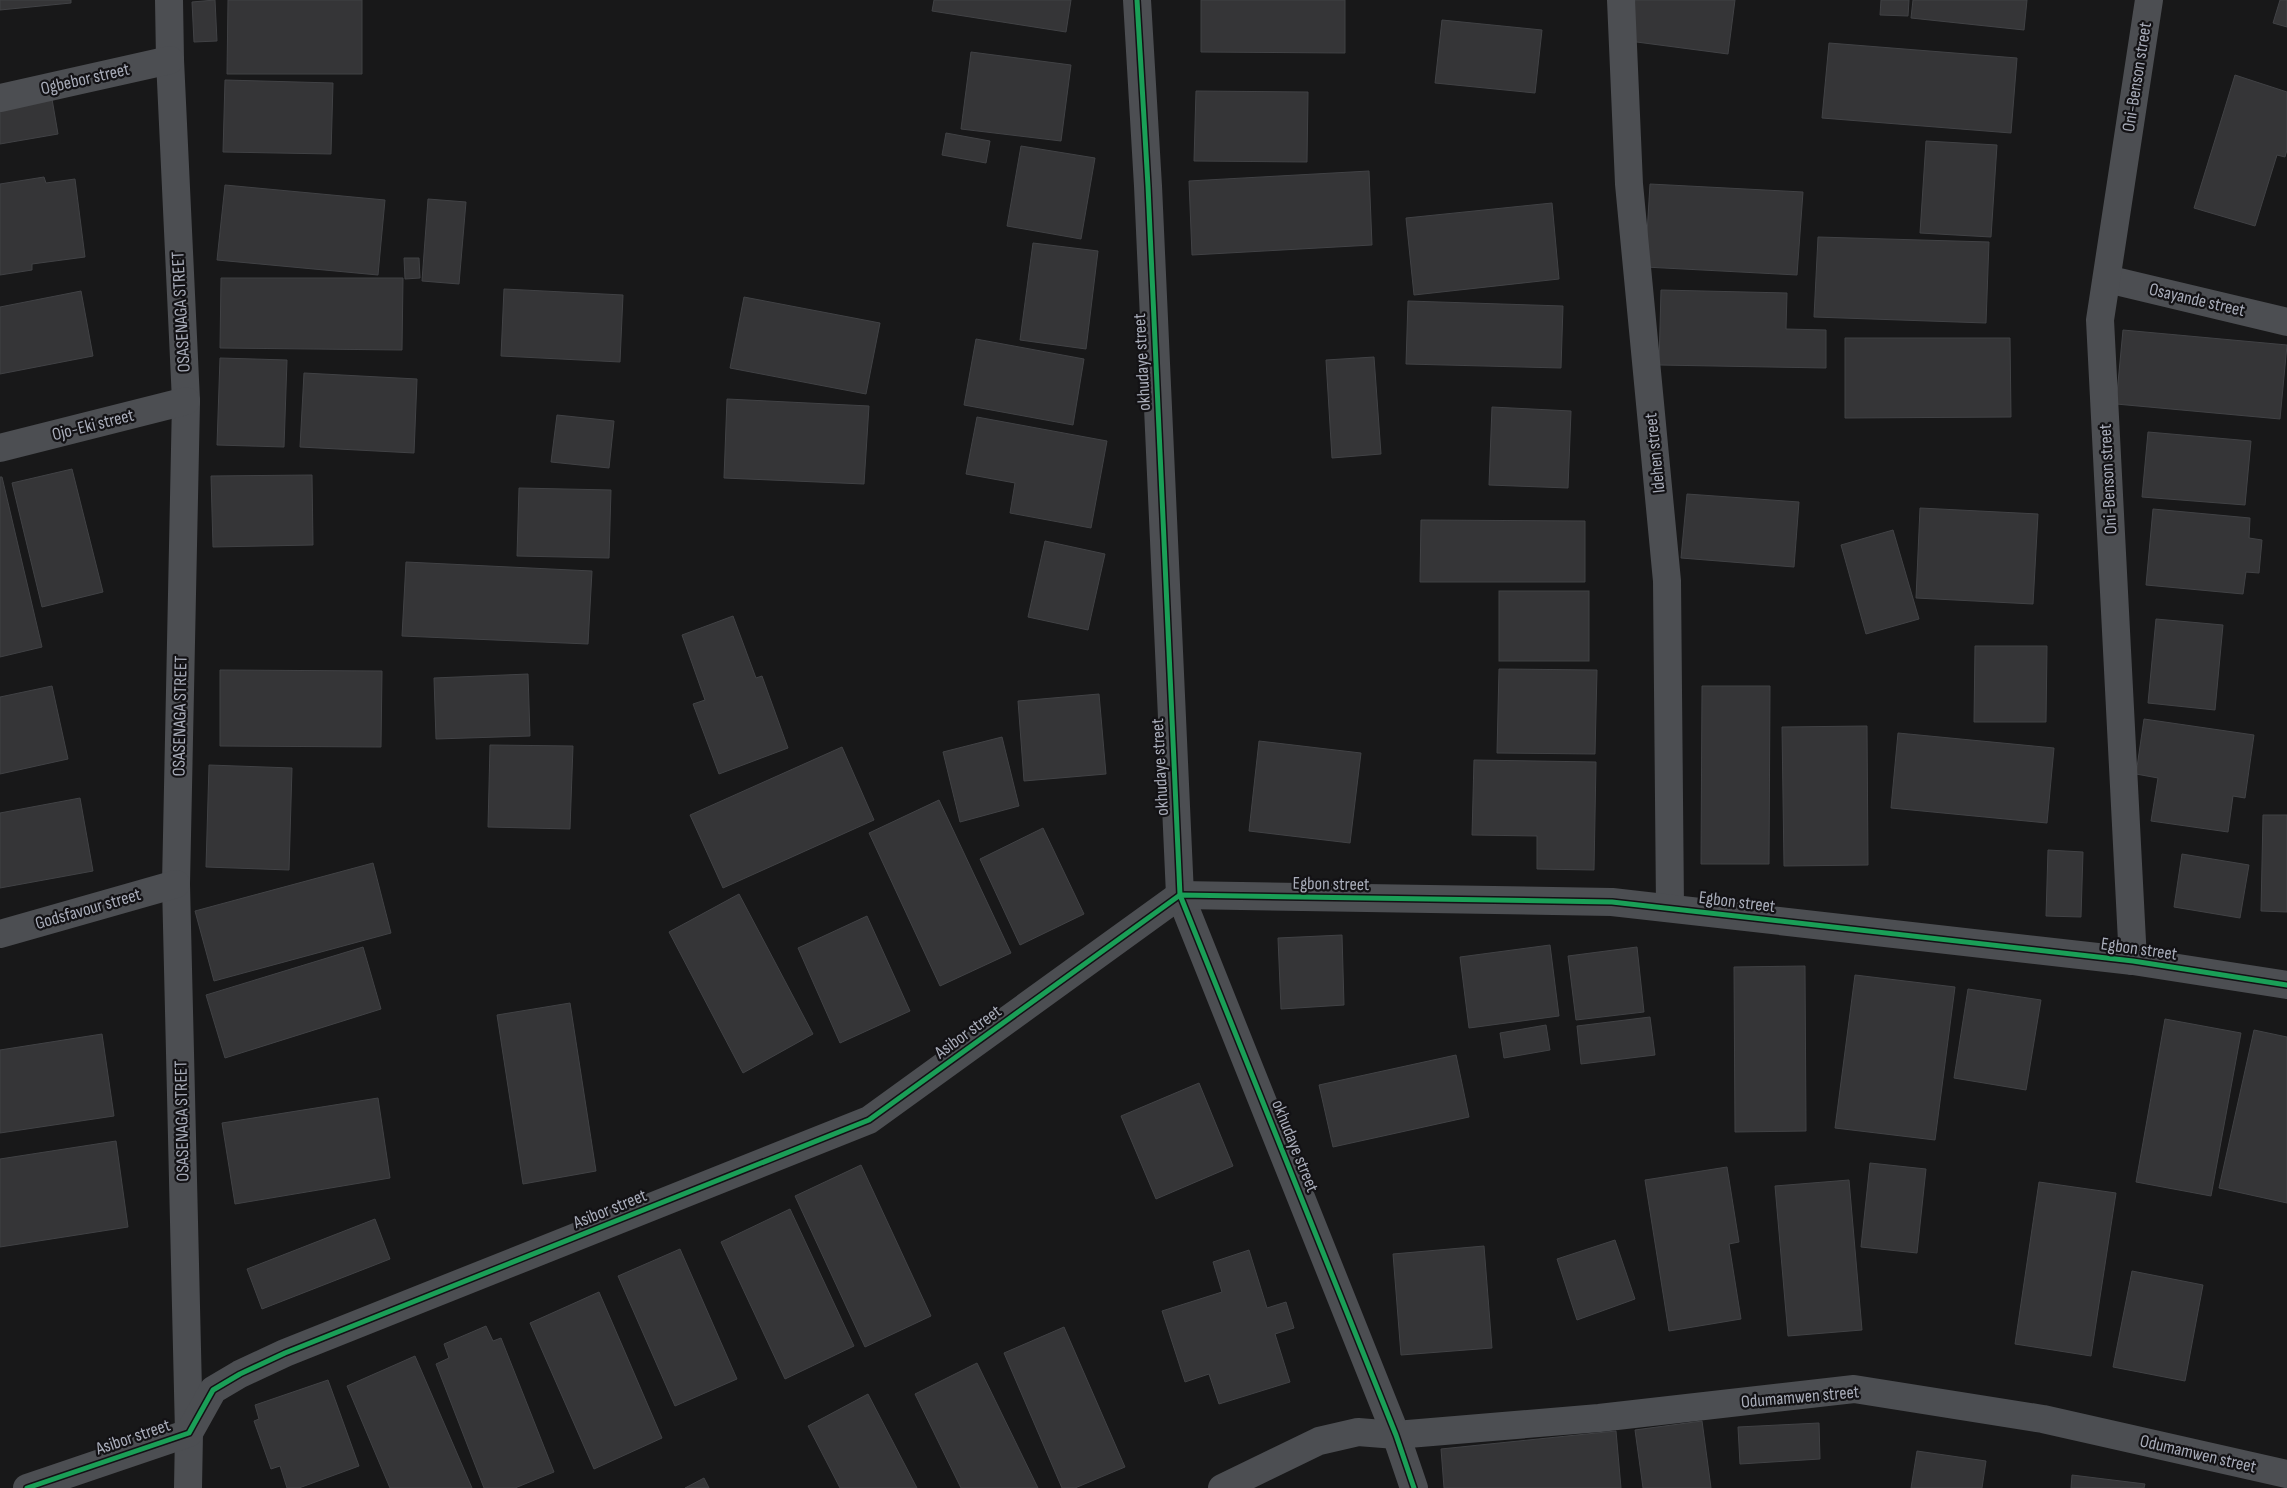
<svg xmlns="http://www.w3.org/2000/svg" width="2287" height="1488" font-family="'Sofia Sans Condensed',sans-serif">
<rect width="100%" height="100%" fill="#181819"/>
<g fill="#353537" stroke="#414245">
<polygon points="0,0 71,0 71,3 0,10"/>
<polygon points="215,0 217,41 194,42 192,2"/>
<polygon points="228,0 362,0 362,74 227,74"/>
<polygon points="934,0 1071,0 1066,32 932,11"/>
<polygon points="1201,0 1345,0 1345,53 1201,52"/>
<polygon points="1635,0 1735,0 1728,54 1629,41"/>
<polygon points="1881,0 1909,0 1908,16 1880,15"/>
<polygon points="1913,0 2027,0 2024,30 1911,18"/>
<polygon points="2280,0 2287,0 2287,27 2273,23"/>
<polygon points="1442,20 1542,30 1535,93 1435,83"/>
<polygon points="1829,43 2017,58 2011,133 1822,118"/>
<polygon points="971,52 1071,65 1061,141 961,129"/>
<polygon points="2235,75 2287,92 2287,150 2285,157 2277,155 2255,226 2194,208"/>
<polygon points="225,80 333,83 331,154 223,152"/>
<polygon points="1196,91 1308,92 1307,162 1194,161"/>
<polygon points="52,99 58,134 0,144 0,108"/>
<polygon points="946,133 990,141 986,163 942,155"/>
<polygon points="1926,141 1997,145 1991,237 1920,233"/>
<polygon points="1021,146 1095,158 1081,239 1007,226"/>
<polygon points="1369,171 1372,245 1192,255 1189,181"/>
<polygon points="44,177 46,183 75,179 85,257 32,264 32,270 0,275 0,184"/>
<polygon points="1650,184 1803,192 1797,275 1645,267"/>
<polygon points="225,185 385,200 378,275 217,260"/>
<polygon points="428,199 466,202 459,284 422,281"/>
<polygon points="1552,203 1559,279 1414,295 1406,218"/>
<polygon points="1818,237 1989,242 1986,323 1814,317"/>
<polygon points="1033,243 1098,251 1086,349 1020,340"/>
<polygon points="404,258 419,258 420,278 405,279"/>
<polygon points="221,278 403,278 402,350 220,348"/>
<polygon points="504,289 623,295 620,362 501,356"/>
<polygon points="1661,290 1787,293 1786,329 1826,330 1826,368 1659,365"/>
<polygon points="81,291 93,356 0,374 0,307"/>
<polygon points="744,297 880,323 866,394 730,368"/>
<polygon points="1408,301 1563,306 1561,368 1406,364"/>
<polygon points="2123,330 2287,345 2280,419 2116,404"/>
<polygon points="1845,338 2010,338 2011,417 1845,418"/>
<polygon points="976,339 1084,359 1073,425 964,405"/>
<polygon points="1374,357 1381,454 1332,458 1326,360"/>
<polygon points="220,358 287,360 284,447 217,445"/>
<polygon points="304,373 417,379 414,453 300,447"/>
<polygon points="727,399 869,406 864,484 724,478"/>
<polygon points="1492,407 1571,411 1568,488 1489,485"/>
<polygon points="557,415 614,421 609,468 551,462"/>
<polygon points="977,417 1107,441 1091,528 1010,513 1015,483 966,474"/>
<polygon points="2148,432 2251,441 2245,505 2142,497"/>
<polygon points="72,469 103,592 42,607 12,483"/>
<polygon points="312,475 313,545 213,547 211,476"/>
<polygon points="0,477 2,477 42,647 0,657"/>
<polygon points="519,488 611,490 609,558 517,556"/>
<polygon points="1687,494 1799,502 1794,567 1681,558"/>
<polygon points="1920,508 2038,514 2033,604 1916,598"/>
<polygon points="2153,509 2250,518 2249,538 2262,540 2259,573 2246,572 2243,594 2146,585"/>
<polygon points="1421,520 1585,521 1585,582 1420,582"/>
<polygon points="1893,530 1919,619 1866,634 1841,545"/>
<polygon points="1045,541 1105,554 1088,630 1028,617"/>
<polygon points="406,562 592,571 588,644 402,636"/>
<rect x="1499" y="591" width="90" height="70"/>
<polygon points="733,616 756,678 762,676 788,748 719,774 693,704 705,700 682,635"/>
<polygon points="2156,619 2223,625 2215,710 2148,703"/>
<polygon points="1975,646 2047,646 2046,722 1974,722"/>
<polygon points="1499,669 1597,670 1595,754 1497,753"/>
<polygon points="220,670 382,671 381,747 220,746"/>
<polygon points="528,674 530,736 436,739 434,678"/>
<polygon points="52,686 68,759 0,774 0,697"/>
<polygon points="1702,686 1770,686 1769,864 1701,864"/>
<polygon points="1099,694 1106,774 1024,781 1018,701"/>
<polygon points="2144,719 2254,735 2245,798 2233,796 2228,832 2151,821 2158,778 2136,774"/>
<polygon points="1867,726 1868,865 1784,866 1782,727"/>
<polygon points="1898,733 2054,748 2047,823 1891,808"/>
<polygon points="1002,737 1019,806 960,822 943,752"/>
<polygon points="1259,741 1361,753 1350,843 1249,831"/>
<polygon points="490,745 573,746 570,829 488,827"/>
<polygon points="842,747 874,820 723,888 690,815"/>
<polygon points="1474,760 1596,762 1594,870 1537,869 1537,836 1472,835"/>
<polygon points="209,765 292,768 289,870 206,867"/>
<polygon points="80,798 93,871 0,888 0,813"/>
<polygon points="939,800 1011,953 940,986 869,833"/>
<polygon points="2263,815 2287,815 2287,912 2261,911"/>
<polygon points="1043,828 1084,914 1020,945 980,859"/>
<polygon points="2048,850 2083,852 2081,917 2046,916"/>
<polygon points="2182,854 2249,865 2240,918 2174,907"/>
<polygon points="373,863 391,933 214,981 195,911"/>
<polygon points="739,894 813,1034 743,1073 669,932"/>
<polygon points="867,916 910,1011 840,1043 798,948"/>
<polygon points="1342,935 1344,1005 1281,1009 1278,938"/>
<polygon points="1550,945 1559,1016 1469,1028 1460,957"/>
<polygon points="363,947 381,1009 225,1058 206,995"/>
<polygon points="1637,947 1644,1012 1576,1020 1568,956"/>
<polygon points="1805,966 1806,1131 1735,1132 1734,967"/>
<polygon points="1855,975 1955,987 1935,1140 1835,1128"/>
<polygon points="1968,989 2041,1000 2026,1090 1954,1078"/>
<polygon points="570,1003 596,1171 523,1184 497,1015"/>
<polygon points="1650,1017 1655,1055 1581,1064 1577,1026"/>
<polygon points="2165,1019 2241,1033 2211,1196 2136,1182"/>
<polygon points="1546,1025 1550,1050 1504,1058 1500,1033"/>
<polygon points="2254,1030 2287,1037 2287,1203 2219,1188"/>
<polygon points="102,1034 114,1116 0,1133 0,1050"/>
<polygon points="1456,1055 1469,1117 1333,1147 1319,1085"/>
<polygon points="1199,1083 1233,1166 1156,1199 1121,1116"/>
<polygon points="378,1098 390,1178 235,1204 222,1123"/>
<polygon points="116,1141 128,1227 0,1247 0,1159"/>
<polygon points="1870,1163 1926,1169 1917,1253 1861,1247"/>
<polygon points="861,1165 931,1316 865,1347 795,1196"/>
<polygon points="1727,1167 1739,1242 1729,1244 1741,1319 1669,1331 1645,1180"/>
<polygon points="1849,1180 1862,1330 1788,1336 1775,1186"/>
<polygon points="2039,1182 2116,1193 2091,1356 2015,1344"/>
<polygon points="790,1209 854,1346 785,1379 721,1242"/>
<polygon points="375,1219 390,1259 262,1309 247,1269"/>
<polygon points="1615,1240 1635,1299 1577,1320 1557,1259"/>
<polygon points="1484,1246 1492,1348 1401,1355 1393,1254"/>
<polygon points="680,1249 737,1379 675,1406 618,1276"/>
<polygon points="1249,1250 1267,1308 1286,1302 1294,1328 1275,1334 1290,1382 1219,1404 1209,1374 1185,1382 1162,1311 1222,1292 1213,1262"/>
<polygon points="2132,1271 2203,1285 2185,1381 2113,1367"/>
<polygon points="599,1292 662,1438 594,1469 530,1323"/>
<polygon points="486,1326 493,1341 501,1338 554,1472 515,1488 484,1488 436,1364 449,1358 444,1344"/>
<polygon points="1064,1327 1125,1467 1075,1488 1062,1488 1004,1353"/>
<polygon points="415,1356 472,1488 390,1488 347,1386"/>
<polygon points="977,1363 1038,1488 961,1488 915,1394"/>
<polygon points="328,1380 359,1466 299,1488 287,1488 280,1466 271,1469 254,1421 259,1419 255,1405"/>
<polygon points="868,1394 917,1488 840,1488 808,1426"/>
<polygon points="1702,1421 1711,1488 1643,1488 1635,1430"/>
<polygon points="1819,1423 1820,1459 1740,1464 1738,1427"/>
<polygon points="1616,1431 1621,1488 1444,1488 1441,1449"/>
<polygon points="1917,1451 1986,1461 1982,1488 1911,1488"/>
<polygon points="2072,1475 2145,1484 2144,1488 2071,1488"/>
<polygon points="704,1478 709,1488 685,1488"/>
</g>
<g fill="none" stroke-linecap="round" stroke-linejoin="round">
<g stroke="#4c4e52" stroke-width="28">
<polyline points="169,0 170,60 186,401 176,884 189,1433 188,1488"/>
<polyline points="1137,0 1148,186 1180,895 1396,1435 1414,1488"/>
<polyline points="1621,0 1629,184 1667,581 1670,908"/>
<polyline points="0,98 170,60"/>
<polyline points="2107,279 2287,322"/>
<polyline points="0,448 186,401"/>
<polyline points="0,934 176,884"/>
<polyline points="2133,961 2100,320 2149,0"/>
<polyline points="27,1488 189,1433 213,1390 240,1374 285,1353 869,1120 1180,895 1612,902 2133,961 2287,985"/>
<polyline points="1222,1488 1319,1441 1358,1432 1396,1435 1599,1418 1854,1389 2043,1419 2287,1474"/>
</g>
<g stroke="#131215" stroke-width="8">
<g id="cycleway">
<polyline points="1137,0 1148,186 1180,895 1396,1435 1414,1488"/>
<polyline points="27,1488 189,1433 213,1390 240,1374 285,1353 869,1120 1180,895 1612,902 2133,961 2287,985"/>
</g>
</g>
<use href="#cycleway" stroke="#1a9f57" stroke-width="5"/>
</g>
<g text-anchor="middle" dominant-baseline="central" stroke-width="4.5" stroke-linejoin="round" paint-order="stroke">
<g font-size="18" fill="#a9adba" stroke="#131215">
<text transform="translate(2137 77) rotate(-81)">Oni-Benson street</text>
<text transform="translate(85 79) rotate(-13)">Ogbebor street</text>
<text transform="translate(2197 300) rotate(13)">Osayande street</text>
<text transform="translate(181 312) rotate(-93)">OSASENAGA STREET</text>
<text transform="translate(1142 362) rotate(-93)">okhudaye street</text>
<text transform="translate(93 425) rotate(-14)">Ojo-Eki street</text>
<text transform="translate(1655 453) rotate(-96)">Idehen street</text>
<text transform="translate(2108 479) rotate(-93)">Oni-Benson street</text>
<text transform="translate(180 716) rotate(-89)">OSASENAGA STREET</text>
<text transform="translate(1160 767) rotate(-93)">okhudaye street</text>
<text transform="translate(1331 884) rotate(1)">Egbon street</text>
<text transform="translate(1737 902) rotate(7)">Egbon street</text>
<text transform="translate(88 909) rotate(-16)">Godsfavour street</text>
<text transform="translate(2139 949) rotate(8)">Egbon street</text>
<text transform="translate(968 1032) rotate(-36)">Asibor street</text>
<text transform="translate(182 1121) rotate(-91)">OSASENAGA STREET</text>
<text transform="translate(1295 1146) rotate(68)">okhudaye street</text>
<text transform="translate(610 1209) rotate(-22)">Asibor street</text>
<text transform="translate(1800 1397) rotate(-5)">Odumamwen street</text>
<text transform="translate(133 1437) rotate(-19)">Asibor street</text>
<text transform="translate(2198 1454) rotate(13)">Odumamwen street</text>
</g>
</g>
</svg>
